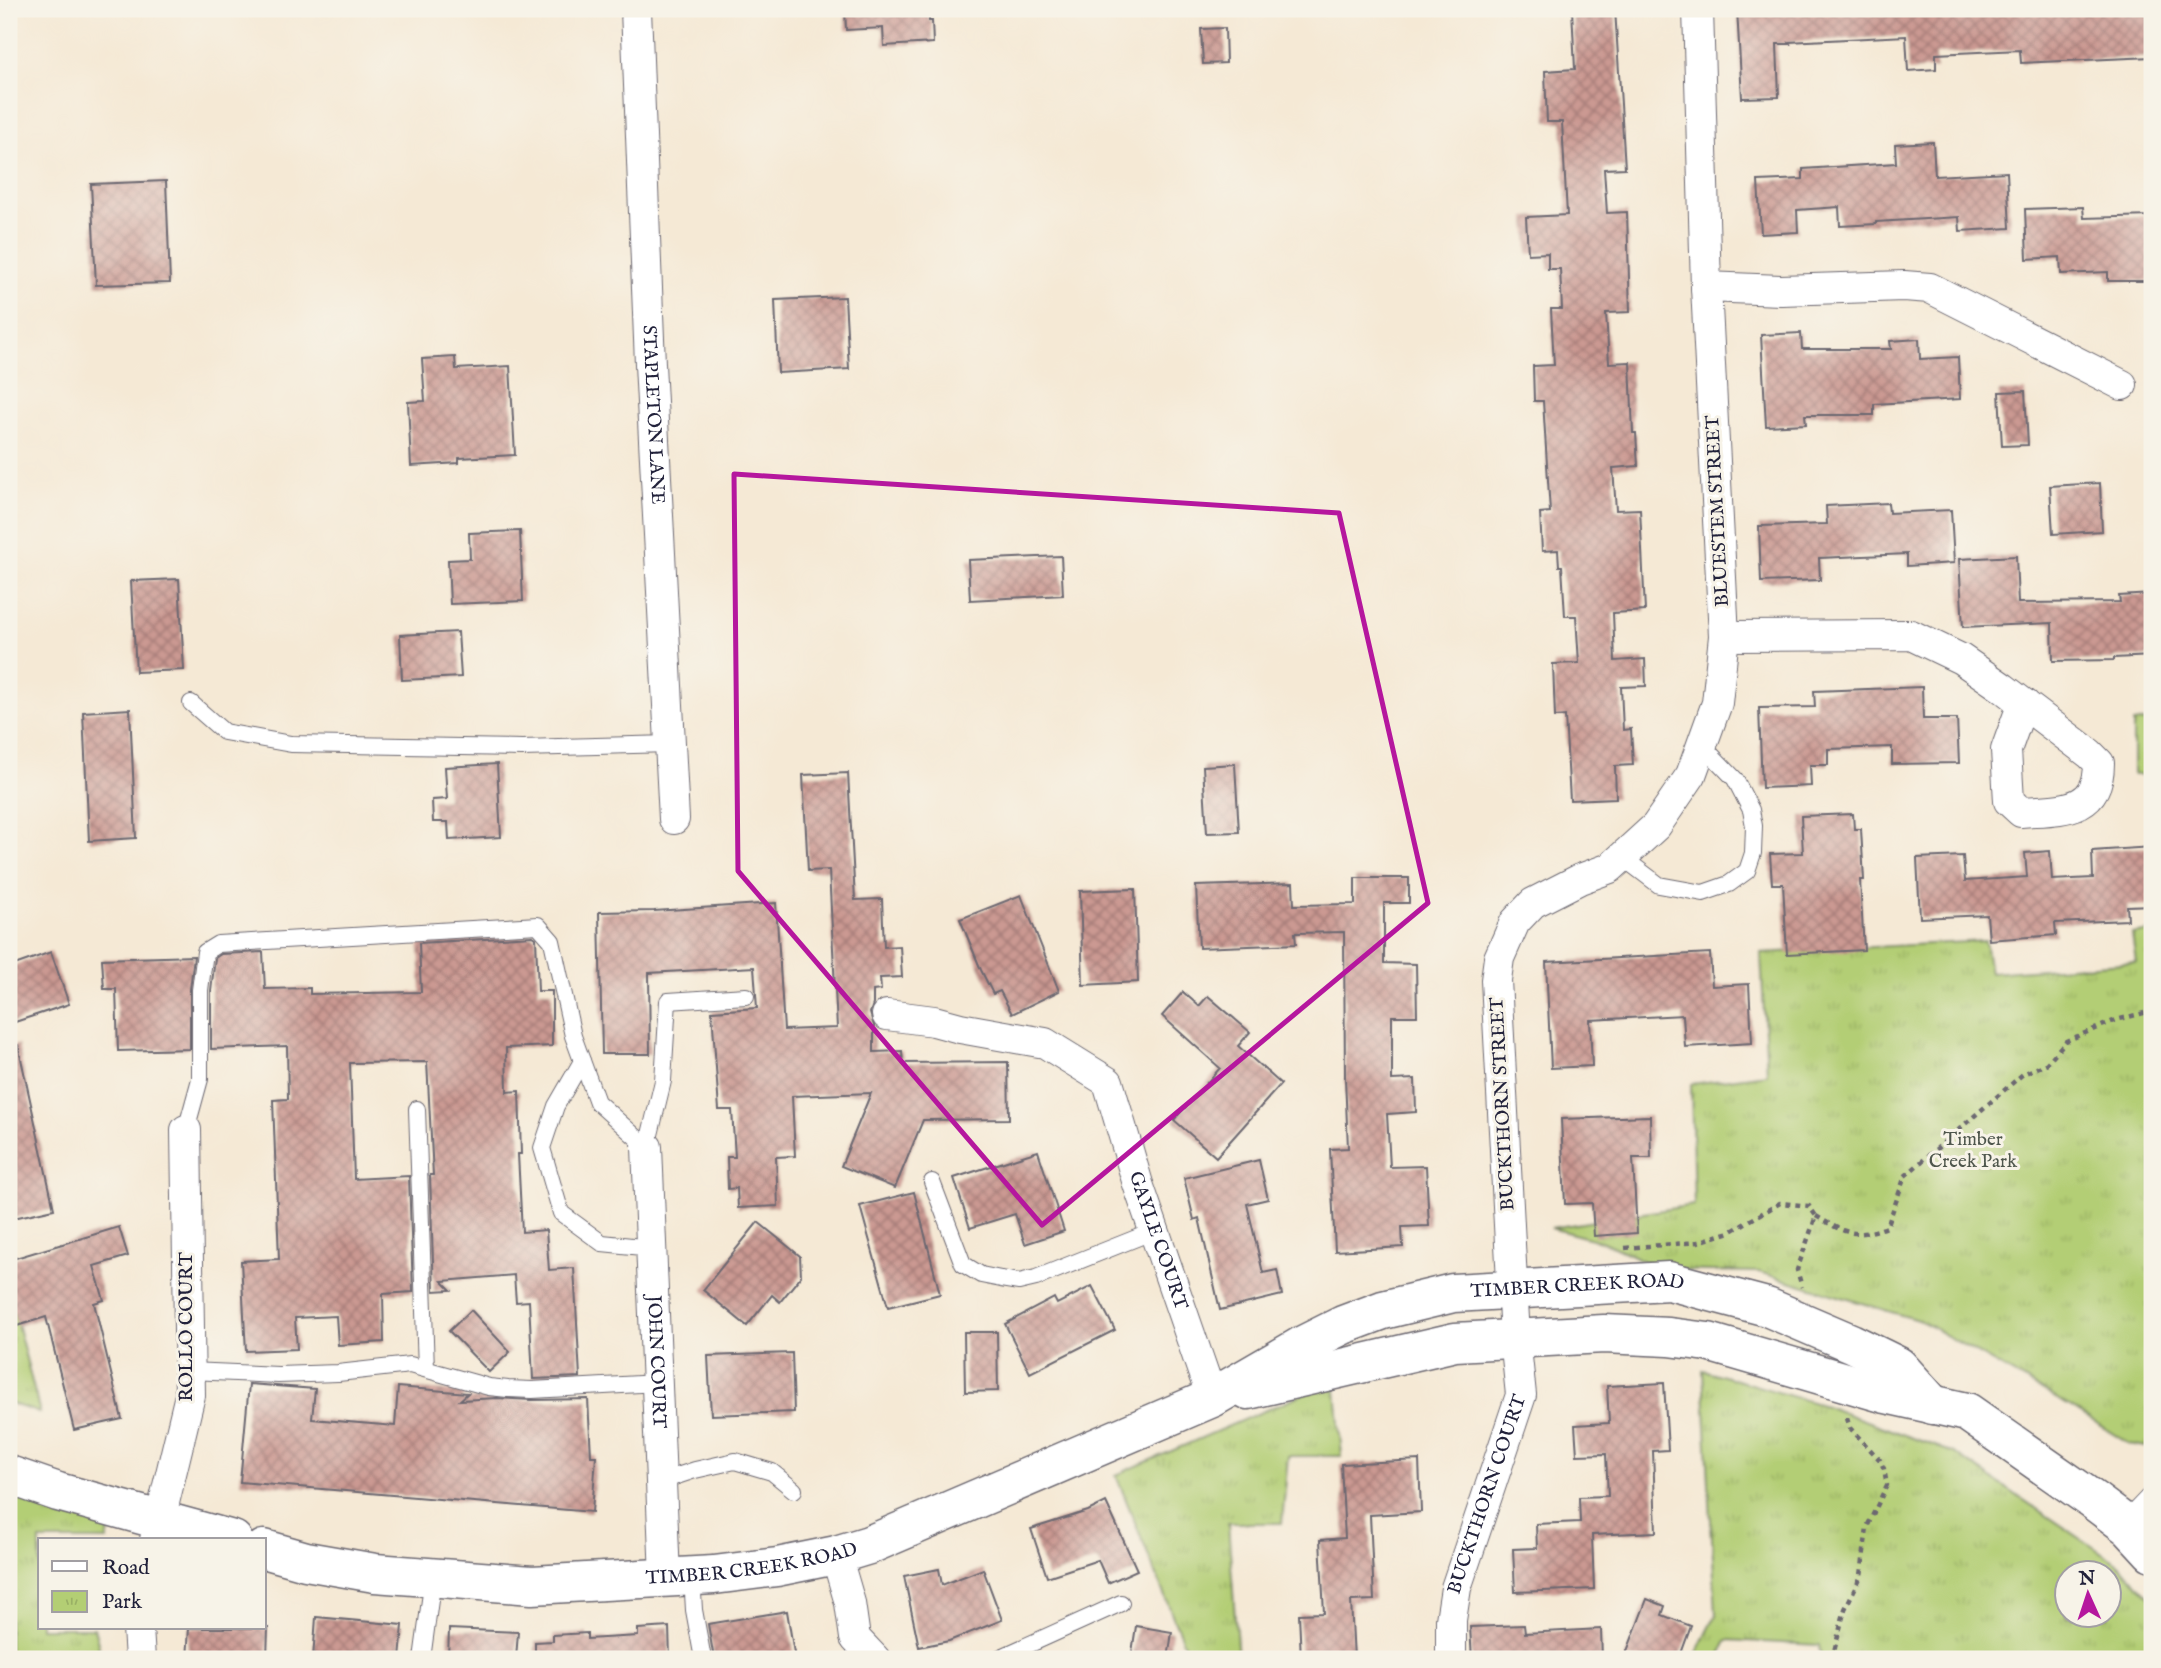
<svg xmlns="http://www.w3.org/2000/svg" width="2161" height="1668" font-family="'IM FELL English',serif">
<defs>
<pattern id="park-tufts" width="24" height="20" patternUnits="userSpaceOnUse" patternTransform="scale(1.75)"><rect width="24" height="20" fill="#b3ce74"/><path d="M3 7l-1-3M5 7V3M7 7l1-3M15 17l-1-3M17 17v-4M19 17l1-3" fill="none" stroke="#9ab165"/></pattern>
<pattern id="building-cross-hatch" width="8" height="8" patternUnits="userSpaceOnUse" patternTransform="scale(1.75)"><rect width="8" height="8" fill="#cb9992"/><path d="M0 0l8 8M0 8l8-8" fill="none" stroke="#a47c78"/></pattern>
</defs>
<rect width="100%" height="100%" fill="#f7f3e8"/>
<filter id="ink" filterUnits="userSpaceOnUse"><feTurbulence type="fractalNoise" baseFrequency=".0143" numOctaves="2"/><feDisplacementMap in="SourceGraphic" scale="14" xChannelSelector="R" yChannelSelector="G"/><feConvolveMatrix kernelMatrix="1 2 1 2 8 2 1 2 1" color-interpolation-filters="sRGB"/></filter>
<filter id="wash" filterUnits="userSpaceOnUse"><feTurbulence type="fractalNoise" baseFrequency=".00686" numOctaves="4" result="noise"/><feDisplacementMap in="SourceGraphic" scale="28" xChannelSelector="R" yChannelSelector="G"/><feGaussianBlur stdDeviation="1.57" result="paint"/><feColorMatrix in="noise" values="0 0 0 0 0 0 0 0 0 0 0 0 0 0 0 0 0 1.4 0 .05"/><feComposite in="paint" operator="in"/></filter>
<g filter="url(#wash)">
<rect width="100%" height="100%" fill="#f5e9d5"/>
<g fill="url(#park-tufts)" stroke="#6a7858" stroke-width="2" fill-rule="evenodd">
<polygon points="2152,720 2152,778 2133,774 2133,723"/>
<polygon points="2152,931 2152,1448 2129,1444 2073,1408 1921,1321 1759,1272 1664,1270 1603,1242 1551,1228 1694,1205 1691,1084 1767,1074 1761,953 1985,941 1990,973 2136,962 2132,934"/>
<polygon points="9,1292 40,1413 9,1403"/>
<path d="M1703 1370 1825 1406 1954 1453 2120 1565 2152 1600V1659H1821L1819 1645 1727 1640 1718 1659H1694L1716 1615ZM2066 1574H2108V1616H2066Z"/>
<polygon points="1335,1380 1342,1456 1288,1456 1282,1523 1228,1523 1238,1659 1190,1659 1116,1475"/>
<polygon points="9,1492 113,1517 107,1540 40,1540 40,1628 94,1628 102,1659 9,1659"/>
</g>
<g id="blocks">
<g fill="url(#building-cross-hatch)">
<polygon points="845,9 929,9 929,21 932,21 933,43 884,46 883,28 846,30"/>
<polygon points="1572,9 1615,9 1625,168 1604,169 1607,213 1627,212 1630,312 1606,313 1609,363 1630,362 1633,433 1636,433 1638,466 1613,468 1616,510 1640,509 1645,611 1613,613 1615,661 1645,659 1646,686 1621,687 1623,730 1631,729 1633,765 1615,766 1616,798 1570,800 1565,716 1555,717 1553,664 1579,663 1576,616 1565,616 1562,566 1559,566 1558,550 1542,551 1540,513 1550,512 1543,401 1534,401 1533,366 1554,365 1551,309 1562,309 1560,269 1548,269 1548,253 1528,254 1526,217 1567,215 1562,122 1547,122 1545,71 1575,69"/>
<polygon points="1737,9 2050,9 2051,11 2152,9 2152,57 2021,63 2020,50 1936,54 1936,69 1908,71 1906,36 1789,42 1790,44 1777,44 1779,97 1742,98"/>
<polygon points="1225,28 1226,63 1203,64 1201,29"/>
<polygon points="1933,142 1935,176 2007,172 2010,228 1960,231 1959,217 1876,222 1876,224 1840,226 1839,207 1797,210 1798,232 1761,234 1758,181 1803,179 1803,169 1896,163 1895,144"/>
<polygon points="166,181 170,283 96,285 91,184"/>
<polygon points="2083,207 2084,218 2152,216 2152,281 2108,281 2108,272 2061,274 2060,257 2027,259 2025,209"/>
<polygon points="845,297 849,369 778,373 775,300"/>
<polygon points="1801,333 1802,349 1891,349 1890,341 1919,339 1920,359 1958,357 1960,399 1874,404 1874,415 1805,415 1806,424 1766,426 1761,335"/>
<polygon points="455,357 456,369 510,366 515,455 459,458 459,463 411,466 408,402 425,401 422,359"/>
<polygon points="2025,391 2028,445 2002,446 1999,392"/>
<polygon points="2100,483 2102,531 2053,534 2050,486"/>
<polygon points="1888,503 1889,513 1951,510 1954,563 1907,566 1907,554 1819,558 1820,580 1761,582 1759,526 1827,524 1826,506"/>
<polygon points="520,531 523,601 450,604 448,560 470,559 469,533"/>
<polygon points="1061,556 1063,595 970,600 968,560"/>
<polygon points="2016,556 2018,603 2120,602 2119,596 2152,594 2152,656 2114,658 2114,660 2053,661 2052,623 1963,627 1959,559"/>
<polygon points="179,579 184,670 136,672 131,581"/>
<polygon points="458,632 461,677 402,680 400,635"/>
<polygon points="1922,687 1923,719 1957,719 1959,763 1892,764 1892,747 1828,749 1828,765 1810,765 1811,786 1762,788 1759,708 1815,707 1814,691"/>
<polygon points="130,709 136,838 89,841 83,712"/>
<polygon points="497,764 501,837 449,840 448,822 433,822 432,800 447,799 445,767"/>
<polygon points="1235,764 1239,832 1207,833 1203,766"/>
<polygon points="848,773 855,900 882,899 884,947 900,946 902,977 880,978 881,990 873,991 873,1004 870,1013 874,1026 874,1052 902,1051 903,1063 1008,1062 1009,1119 923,1120 895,1188 841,1166 871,1093 792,1096 795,1156 776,1157 778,1206 738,1208 737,1188 728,1189 727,1157 735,1157 732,1110 719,1110 712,1011 757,1008 754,967 649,973 650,1054 602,1054 599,912 654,911 776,903 784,1030 837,1028 829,870 808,871 803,775"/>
<polygon points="1853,814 1854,829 1861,829 1864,880 1860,880 1864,950 1787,954 1783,884 1772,884 1770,854 1803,853 1801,816"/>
<polygon points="2152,847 2152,905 2127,906 2128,920 2055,923 2056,935 1989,940 1987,915 1920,918 1917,858 1963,856 1965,881 2027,877 2025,853 2050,851 2052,880 2093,878 2092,851"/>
<polygon points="1355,878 1409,878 1409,903 1384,903 1384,963 1416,964 1417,1016 1392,1016 1392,1080 1415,1079 1416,1112 1387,1114 1390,1167 1426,1166 1429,1226 1402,1227 1403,1247 1335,1251 1330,1149 1348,1148 1345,1078 1344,932 1295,933 1296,944 1199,948 1196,886 1293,883 1294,905 1355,904"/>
<polygon points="1135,889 1138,982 1083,985 1080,891"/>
<polygon points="1021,895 1059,991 1012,1014 1000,991 993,994 981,970 960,919"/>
<polygon points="533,936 536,938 538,991 552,991 552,1046 506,1048 507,1092 519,1091 521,1154 518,1154 522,1232 546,1230 549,1270 574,1268 580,1377 533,1379 529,1301 516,1302 514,1275 442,1281 451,1290 434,1291 430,1175 433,1175 427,1062 350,1063 354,1179 409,1176 413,1292 383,1294 384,1342 338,1345 336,1316 295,1318 297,1349 246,1351 241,1261 279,1259 273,1100 288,1099 287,1046 211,1049 211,991 215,958 221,954 263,952 265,989 310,988 310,994 421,992 419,943"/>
<polygon points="51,952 69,1004 9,1024 9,967"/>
<polygon points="1710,953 1712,986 1749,984 1752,1043 1685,1047 1683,1015 1590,1020 1592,1066 1551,1068 1546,962"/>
<polygon points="194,956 190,990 190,1049 118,1051 116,989 104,989 102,959"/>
<polygon points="1183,992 1199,1006 1208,996 1250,1032 1238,1046 1281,1084 1216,1157 1174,1120 1220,1068 1162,1016"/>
<polygon points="18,1045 54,1209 9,1219 9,1046"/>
<polygon points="1650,1116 1651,1158 1633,1158 1637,1233 1594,1236 1592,1203 1565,1204 1561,1119"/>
<polygon points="1038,1151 1064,1231 1025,1244 1015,1214 970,1228 954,1178"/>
<polygon points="1259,1160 1268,1199 1247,1204 1263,1273 1277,1270 1282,1295 1220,1310 1199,1218 1194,1220 1184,1178"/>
<polygon points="914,1192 940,1294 888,1307 860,1206"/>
<polygon points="758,1222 800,1256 801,1276 780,1302 772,1295 747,1326 703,1290"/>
<polygon points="119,1227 128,1256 94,1266 104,1300 94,1303 122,1419 74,1430 46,1317 17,1326 9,1297 9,1260"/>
<polygon points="1092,1286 1115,1330 1030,1373 1005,1324 1054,1298 1057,1304"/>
<polygon points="471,1310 510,1352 489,1372 449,1331"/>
<polygon points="964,1332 997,1332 998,1391 965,1392"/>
<polygon points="792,1353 794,1412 711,1415 708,1356"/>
<polygon points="1664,1383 1668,1450 1653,1451 1656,1532 1592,1535 1594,1589 1515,1592 1513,1549 1537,1548 1536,1524 1580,1522 1579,1497 1608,1496 1606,1454 1577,1455 1575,1425 1609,1423 1607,1386"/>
<polygon points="249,1384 315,1389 312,1419 395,1426 398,1387 468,1393 460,1400 497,1398 532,1400 588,1399 591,1456 596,1456 592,1512 240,1482"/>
<polygon points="1419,1460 1421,1512 1370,1515 1374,1600 1351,1601 1354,1659 1301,1659 1299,1614 1324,1613 1320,1540 1345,1538 1341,1464"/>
<polygon points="1106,1502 1137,1570 1108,1583 1098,1560 1047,1577 1031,1529 1088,1511"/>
<polygon points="939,1569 942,1585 983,1569 1002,1620 949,1641 919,1647 904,1576"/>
<polygon points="1647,1599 1665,1606 1662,1615 1691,1626 1679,1659 1624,1659"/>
<polygon points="787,1611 795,1659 714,1659 708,1624"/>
<polygon points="316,1617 403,1625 400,1659 313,1659"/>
<polygon points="1524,1625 1525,1633 1601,1629 1602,1659 1472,1659 1470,1627"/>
<polygon points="1136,1626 1172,1632 1168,1659 1131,1659"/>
<polygon points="669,1627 670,1659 535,1659 535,1642 553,1641 553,1635 587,1633 587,1639 638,1636 638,1629"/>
<polygon points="189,1628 268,1628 267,1659 187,1659"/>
<polygon points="449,1629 518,1632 516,1659 448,1659"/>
</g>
</g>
</g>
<g filter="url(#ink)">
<use href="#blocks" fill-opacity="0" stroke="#6c6871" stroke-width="2"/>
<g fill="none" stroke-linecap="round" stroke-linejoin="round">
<g stroke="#6c6871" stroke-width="18">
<g id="lane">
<polyline points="191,703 224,732 291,744 522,748 670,744"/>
<polyline points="1622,857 1659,885 1703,893 1729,884 1747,871 1753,853 1754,826 1751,810 1735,779 1702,745"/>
<polyline points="582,1061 556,1106 542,1148 561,1213 602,1243 652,1248"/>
<polyline points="417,1109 426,1369"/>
<polyline points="186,1130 200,1079 200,990 205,952 218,944 538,925 552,941 573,1036 597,1102 647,1147 663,1081 668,1001 746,996"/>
<polyline points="932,1182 963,1264 981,1275 1001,1279 1019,1282 1036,1278 1154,1231"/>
<polyline points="190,1371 278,1375 338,1373 410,1365 489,1387 508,1389 532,1390 658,1383"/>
<polyline points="662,1481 695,1470 735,1461 772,1472 794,1490"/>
<polyline points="692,1576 694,1610 703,1659"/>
<polyline points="422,1659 433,1578"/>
<polyline points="997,1659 1121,1603"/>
</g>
</g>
<g stroke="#6c6871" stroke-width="32">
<g id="street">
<path id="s1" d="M636 9 650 364 674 819"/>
<polyline points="1706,287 1781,290 1904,286 1930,288 2122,385"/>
<path d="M1724 636 1911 635 1961 659 2003 688 2090 754 2099 763C2099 814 2059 809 2021 812L2009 801 2006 750 2019 714 2025 704"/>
<path id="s2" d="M887 1015 934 1021 960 1028 1045 1043 1108 1082 1138 1184 1212 1398"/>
<path id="s3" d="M647 1147 665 1577"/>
<polyline points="2129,1527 2152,1503"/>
<polyline points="155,1540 190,1395 186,1130"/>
<polyline points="836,1555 850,1603 855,1638 875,1659"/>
<polyline points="138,1628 140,1659"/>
<path id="s4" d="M1451 1659V1620L1456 1588 1521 1395 1515 1338 1496 980 1499 958 1515 922 1533 903 1580 879 1610 868 1656 826 1691 775 1717 703 1724 636 1706 287 1698 9"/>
</g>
</g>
<g stroke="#6c6871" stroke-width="41">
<g id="secondary">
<polyline points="1248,1390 1455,1342 1604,1334 1669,1337 1708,1342 1886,1394 1967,1412 2093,1500 2129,1527 2152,1552"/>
<polyline points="9,1475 58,1492 233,1540"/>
<path id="s5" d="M264 1549 306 1561 375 1573 532 1585 714 1575 777 1567 836 1555 869 1545 1212 1398 1303 1345 1343 1325 1383 1310 1453 1293 1669 1281 1767 1307 1851 1343 1898 1366 1933 1405"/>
</g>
</g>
<g stroke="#6c6871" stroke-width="4.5" stroke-dasharray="5 5" stroke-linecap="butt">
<path d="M1816 1216C1845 1233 1854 1239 1887 1227L1905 1176 2023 1074 2046 1064 2066 1041 2116 1020 2152 1011"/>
<polyline points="1625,1248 1698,1242 1730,1232 1780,1203 1809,1206 1816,1216 1797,1270 1802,1287"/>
<polyline points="1832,1659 1845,1609 1861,1576 1867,1527 1887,1485 1884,1469 1880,1460 1850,1428 1846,1415"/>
</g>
<use href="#lane" stroke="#fff" stroke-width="16"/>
<use href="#street" stroke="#fff" stroke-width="30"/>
<use href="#secondary" stroke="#fff" stroke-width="38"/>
</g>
</g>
<path fill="none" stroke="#b5179e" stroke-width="5" stroke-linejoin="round" d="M734 474 1339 513 1428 903 1042 1225 738 871Z"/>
<g text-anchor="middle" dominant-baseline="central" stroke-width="6" stroke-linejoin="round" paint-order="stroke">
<g font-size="19" fill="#22223b" stroke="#f7f3e8">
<text stroke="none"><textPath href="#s1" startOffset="406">STAPLETON LANE</textPath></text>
<text transform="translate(1718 511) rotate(-93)">BLUESTEM STREET</text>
<text transform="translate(1503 1104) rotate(-93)">BUCKTHORN STREET</text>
<text stroke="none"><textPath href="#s2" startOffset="401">GAYLE COURT</textPath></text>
<text stroke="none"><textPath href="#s5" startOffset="1374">TIMBER CREEK ROAD</textPath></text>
<text transform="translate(187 1327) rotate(-90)">ROLLO COURT</text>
<text stroke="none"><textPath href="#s3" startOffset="215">JOHN COURT</textPath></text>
<text stroke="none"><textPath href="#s4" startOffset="170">BUCKTHORN COURT</textPath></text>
<text stroke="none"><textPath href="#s5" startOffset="492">TIMBER CREEK ROAD</textPath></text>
</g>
<g font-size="19" fill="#4e564c" stroke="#f7f3e8">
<text x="1973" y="1140">Timber<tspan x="1973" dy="22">Creek Park</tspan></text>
</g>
</g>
<rect width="2161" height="1668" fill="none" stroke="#f7f3e8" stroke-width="35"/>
<rect x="38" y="1538" width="228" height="91" fill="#f7f3e8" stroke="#a29fa3" stroke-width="2"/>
<rect x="52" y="1561" width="35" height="10" fill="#ffffff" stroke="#a29fa3" stroke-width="2"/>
<text x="102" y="1574" font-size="21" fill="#22223b">Road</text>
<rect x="52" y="1591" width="35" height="21" fill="url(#park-tufts)" stroke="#a29fa3" stroke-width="2"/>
<text x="102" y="1608" font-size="21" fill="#22223b">Park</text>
<g transform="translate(2088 1594) rotate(357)"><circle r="33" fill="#f7f3e8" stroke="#a29fa3" stroke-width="2"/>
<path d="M0-5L12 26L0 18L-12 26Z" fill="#b5179e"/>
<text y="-10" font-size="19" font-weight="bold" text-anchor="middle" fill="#22223b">N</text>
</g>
</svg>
